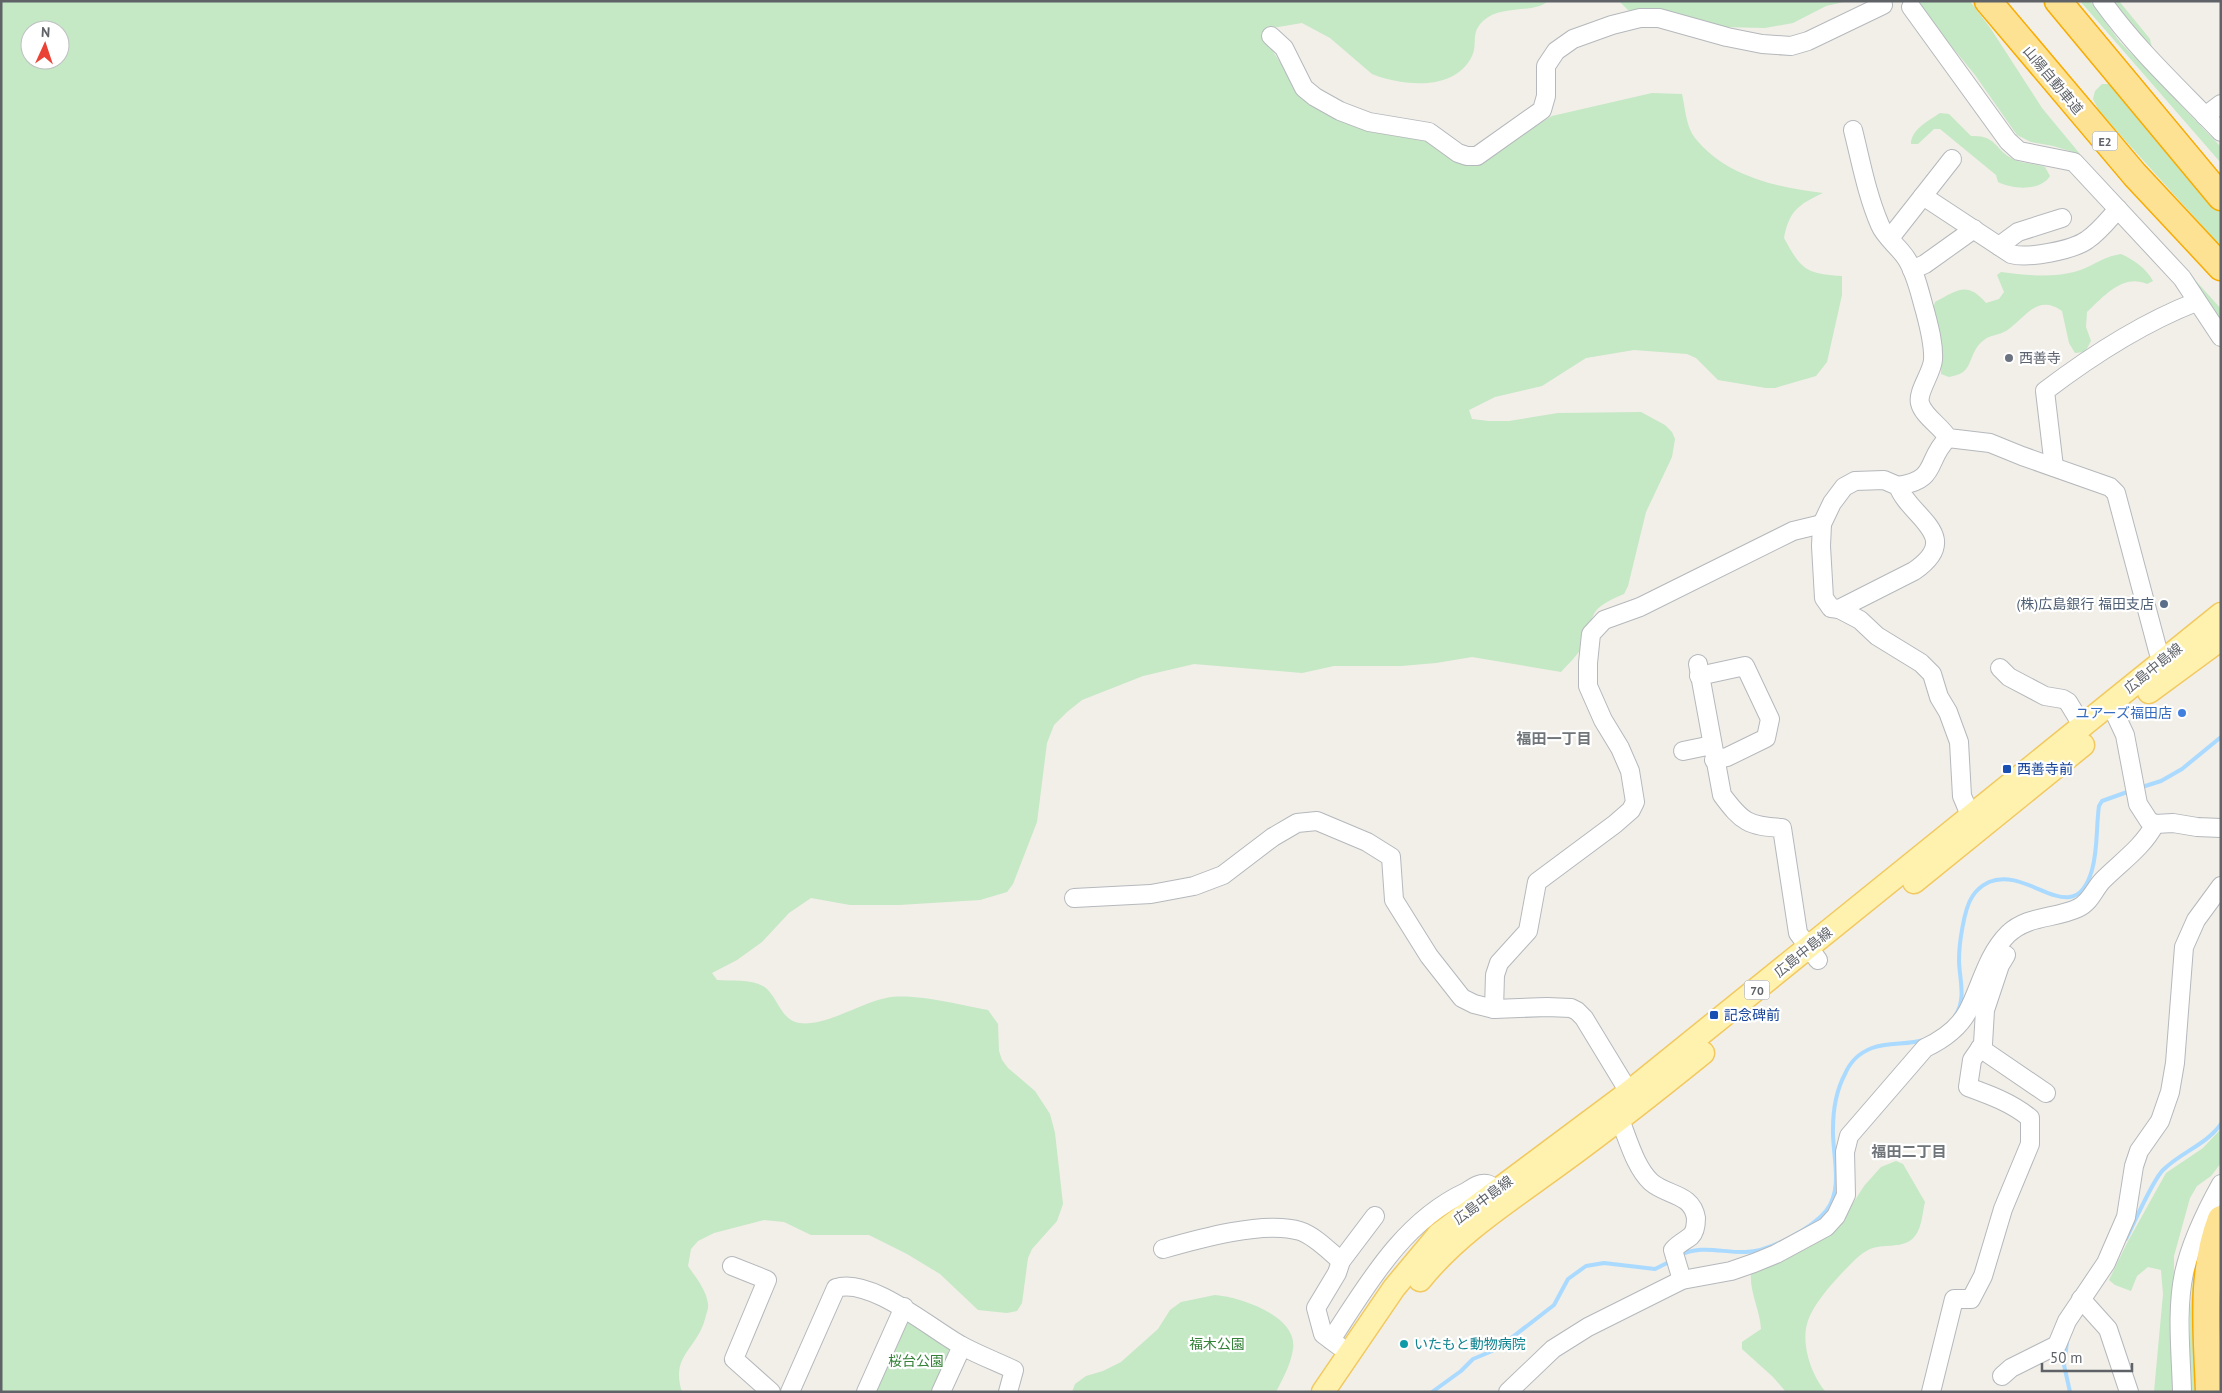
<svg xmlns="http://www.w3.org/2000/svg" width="2222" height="1393" font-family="'PT Sans','Noto Sans JP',sans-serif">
<rect width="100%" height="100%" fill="#f1efe8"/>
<g fill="#c5e8c5" fill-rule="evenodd">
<path d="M1 1H1548C1535 14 1501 4 1483 21 1470 33 1478 44 1472 56 1455 92 1402 86 1372 74L1330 38 1302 23 1272 28 1264 38 1284 68 1321 106 1433 141 1479 161 1552 116 1652 93 1682 94C1685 107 1686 127 1695 138 1725 176 1778 188 1823 193 1799 204 1789 211 1784 238 1801 269 1805 274 1842 276V295L1827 362 1816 376 1775 388H1766L1718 380 1696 358 1687 354 1634 350 1586 358 1542 386 1495 397 1469 410 1472 419 1489 421H1509L1558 413 1641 412 1665 425 1672 432 1675 439 1672 457 1646 512 1628 586 1624 594C1583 611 1598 615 1582 647 1577 656 1568 664 1561 672L1472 657 1436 663 1401 666H1334L1302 673 1194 664 1143 676 1082 700 1067 712 1054 725 1047 743 1037 822 1013 884 1007 892 980 900 899 905H850L811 898 789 913 762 942 737 960 712 973 717 980C731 981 750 979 763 986 777 994 780 1020 799 1023 825 1027 860 1003 886 998 912 992 960 1005 988 1010L998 1024 999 1051 1002 1060 1008 1068 1035 1091 1050 1114 1055 1133 1063 1204 1057 1221 1032 1249 1028 1258 1022 1303 1017 1311 1007 1313 978 1310 940 1274 907 1254 869 1235H811L784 1222 764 1220 714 1233 698 1241 691 1249 688 1266C696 1278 706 1289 708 1304 709 1308 706 1314 705 1319 697 1349 670 1356 682 1392H1ZM30 30H60V60H30Z"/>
<polygon points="1619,1 1848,1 1826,6 1793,23 1765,28 1722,27 1628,10"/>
<polygon points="1920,1 1970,1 1991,29 2042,108 2080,154 2053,146 2031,142 2017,135 1975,75 1921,9"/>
<polygon points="2080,1 2090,1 2120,42 2221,147 2221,163"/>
<polygon points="2111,1 2119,1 2150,39 2154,58"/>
<polygon points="2102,84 2110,84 2121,92 2221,209 2221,247 2099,111 2093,99 2095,91"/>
<path d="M1940 113 1949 114 1971 136C1996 135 1994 148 2011 158 2021 164 2034 163 2045 167L2050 176C2040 192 2012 189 1998 182L1996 175 1940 129H1934L1918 144H1911C1911 129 1930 120 1940 113Z"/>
<path d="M2121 254C2134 260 2146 268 2153 281L2147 284C2123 273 2103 297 2087 312L2086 327 2091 341 2085 352 2075 353 2069 343 2062 311C2036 293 2025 319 2006 331 1999 335 1990 335 1984 340 1971 349 1972 366 1963 372 1959 375 1953 376 1949 377L1941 374 1942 347 1933 309 1935 302C1958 290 1967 281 1986 303L1999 299 2004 292 1997 275 2001 272C2024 275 2051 278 2074 272 2093 267 2101 257 2121 254Z"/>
<polygon points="2180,263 2221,309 2221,320 2216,320"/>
<polygon points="2221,1129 2221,1163 2211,1176 2197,1186 2190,1198 2174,1256 2173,1392 2154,1392 2163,1294 2161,1270 2148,1267 2137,1276 2131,1291 2115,1285 2109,1280 2127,1243 2166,1173 2203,1148"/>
<path d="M1896 1161 1903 1164 1925 1202C1922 1214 1922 1232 1911 1240 1901 1248 1882 1244 1870 1249 1859 1254 1850 1265 1841 1274 1829 1287 1812 1306 1807 1324 1801 1345 1812 1377 1826 1392H1786L1773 1377 1742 1349V1342L1761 1329C1760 1309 1749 1292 1751 1271L1843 1219 1864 1186 1881 1167Z"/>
<polygon points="2194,1269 2196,1270 2194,1312 2197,1392 2190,1392 2190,1310"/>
<path d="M1215 1295C1240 1297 1298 1316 1293 1349 1291 1364 1283 1378 1276 1392H1072L1075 1384 1086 1376 1103 1371 1121 1362 1158 1329 1170 1310 1181 1302Z"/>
<polygon points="910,1320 950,1347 934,1392 872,1392 903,1322"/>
</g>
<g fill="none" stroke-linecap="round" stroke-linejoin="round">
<g stroke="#aadaff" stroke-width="4">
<polyline points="2139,788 2161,781 2182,769 2221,737"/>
<path d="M1955 1016C1967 999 1959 978 1959 960 1959 944 1964 909 1972 897 1976 890 1983 885 1989 882 2029 865 2074 933 2092 870 2098 849 2096 827 2099 806L2102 801 2130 791"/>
<path d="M2126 1239C2135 1222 2152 1181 2163 1170 2181 1152 2206 1145 2221 1124"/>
<path d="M1679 1256C1700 1244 1723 1253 1746 1252 1769 1252 1812 1228 1826 1211 1844 1189 1832 1154 1833 1129 1833 1110 1836 1091 1845 1074 1850 1062 1859 1053 1872 1048 1888 1042 1907 1045 1924 1040"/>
<polyline points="2067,1342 2064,1365 2070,1392"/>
<polyline points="1432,1392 1461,1371 1473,1359 1497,1349 1554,1305 1568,1279 1586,1266 1604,1263 1655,1269 1671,1261"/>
</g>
<g stroke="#b5b8bc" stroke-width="20">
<g id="minor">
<path d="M2102 1C2137 50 2180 89 2221 132"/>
<polyline points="1911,7 2008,141 2019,151 2074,162 2182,278 2221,337"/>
<polyline points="1271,36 1284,48 1304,88 1315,97 1340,111 1369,122 1429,132 1458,153 1467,156 1477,156 1542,110 1546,96 1546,66 1556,51 1573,39 1612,25 1640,18 1659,18 1727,37 1762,44 1791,46 1808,41 1883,5"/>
<polyline points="2205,116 2221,104"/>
<path d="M1853 130C1861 162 1867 195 1880 225 1885 237 1898 246 1906 258 1916 273 1920 294 1925 311 1929 326 1934 344 1933 360 1932 373 1917 392 1920 403 1923 416 1941 426 1948 438L1990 443 2022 456 2110 487 2116 493 2158 651 2166 671"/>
<path d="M1923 196 2011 254C2028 259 2073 250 2087 240 2099 232 2109 219 2118 209"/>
<polyline points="1890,238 1952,159"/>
<polyline points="1999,246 2018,232 2062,218"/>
<polyline points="1912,270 1925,264 1974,229"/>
<path d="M2054 467 2045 391C2091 356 2142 323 2196 302"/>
<path d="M1898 486C1909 517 1965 536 1914 571L1839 609 1831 608 1824 598 1821 546 1822 524 1832 503 1844 487 1855 481 1884 480 1898 486C1939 480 1925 460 1948 438"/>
<polyline points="1839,609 1860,620 1877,636 1921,663 1932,674 1939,697 1948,712 1959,742 1962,796 1970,815 1978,827"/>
<path d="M1698 664 1722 795C1742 822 1748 826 1782 828L1798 933 1818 960"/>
<polyline points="2000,668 2009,677 2045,696 2063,699 2068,702 2082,725"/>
<polyline points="1699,676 1745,666 1770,719 1766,738 1727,757 1714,760"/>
<polyline points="2110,703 2125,735 2138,804 2149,821 2155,824 2173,823 2197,827 2221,828"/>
<polyline points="1683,751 1712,745"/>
<path d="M1074 898 1151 894 1194 886 1223 875 1273 837 1297 823 1317 821 1367 842 1391 857 1394 900 1429 956 1462 998 1474 1004 1494 1009 1547 1007 1571 1008 1577 1011 1584 1018 1629 1092 1620 1120C1628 1139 1635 1167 1651 1182 1667 1196 1692 1193 1696 1218 1696 1223 1696 1231 1691 1236 1685 1241 1679 1243 1673 1250L1682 1280"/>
<polyline points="1494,1009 1495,975 1499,963 1528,931 1537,882 1615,824 1631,810 1635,802 1630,771 1620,748 1603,720 1588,686 1588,663 1591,634 1604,620 1640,607 1793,531 1822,524"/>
<polyline points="1980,1048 2046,1093"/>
<path d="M1163 1249C1198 1239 1265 1220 1300 1231 1315 1236 1329 1251 1341 1261"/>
<polyline points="732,1266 767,1280 734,1359 771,1392"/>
<polyline points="2081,1299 2108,1329 2129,1392"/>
<path d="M1331 1340C1367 1285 1403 1221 1466 1192 1471 1189 1480 1182 1487 1184 1494 1186 1499 1193 1504 1199"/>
<polyline points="1339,1346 1323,1334 1316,1308 1337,1273 1341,1261 1375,1216"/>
<polyline points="2002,1376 2011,1368 2057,1345 2067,1321 2106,1263 2126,1217 2134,1166 2139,1151 2160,1121 2170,1092 2175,1063 2184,947 2196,920 2221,886"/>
<path d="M790 1392 836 1288C871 1277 931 1329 962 1346 979 1355 997 1362 1014 1370L1008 1392"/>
<polyline points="866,1392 904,1307"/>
<polyline points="941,1392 962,1346"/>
<path d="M1508 1392 1553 1349 1588 1327 1682 1280 1731 1271 1754 1263 1776 1254 1826 1227 1836 1216 1846 1195 1845 1152 1849 1136 1925 1048C1942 1040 1959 1028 1968 1011 1981 986 1987 955 2008 934 2028 915 2055 919 2078 908 2091 902 2094 889 2103 880 2121 862 2143 847 2155 824"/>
<path d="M1931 1392 1954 1299H1971L1983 1276 2003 1209 2030 1144V1118C2012 1103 1990 1095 1968 1087L1972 1060 1983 1044 1985 1010 2000 965 2006 955"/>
<path d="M2182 1392C2181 1353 2176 1311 2184 1273 2191 1242 2206 1211 2221 1184"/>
</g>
</g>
<g stroke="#f2c960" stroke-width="25">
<g id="major">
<polyline points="2149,692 2221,639"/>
<polyline points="1914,882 2083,745"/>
<path d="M1420 1280C1459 1232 1512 1199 1561 1163 1609 1128 1656 1091 1703 1053"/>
<polyline points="1323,1392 1394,1288 1439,1234 1629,1092 2221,614"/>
</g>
</g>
<g stroke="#f9ab00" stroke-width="29">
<g id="highway">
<polyline points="1988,1 2135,175 2221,267"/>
<polyline points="2058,1 2221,197"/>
<path d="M2209 1392C2207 1333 2200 1274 2221 1219"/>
</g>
</g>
<use href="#minor" stroke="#fff" stroke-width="18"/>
<use href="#major" stroke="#fff2af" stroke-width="22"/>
<use href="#highway" stroke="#fde293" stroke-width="26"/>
</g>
<circle fill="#6b7280" stroke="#fff" stroke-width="2" cx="2009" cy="358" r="5"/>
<circle fill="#5c6f8a" stroke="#fff" stroke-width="2" cx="2164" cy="604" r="5"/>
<circle fill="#3f7fe0" stroke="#fff" stroke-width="2" cx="2182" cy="713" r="5"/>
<g fill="#1a4fb4" stroke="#fff" stroke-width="2">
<rect x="2002" y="764" width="10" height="10" rx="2.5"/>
<rect x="1709" y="1010" width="10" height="10" rx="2.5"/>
</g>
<circle fill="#0f9aa8" stroke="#fff" stroke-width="2" cx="1404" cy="1344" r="5"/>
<g text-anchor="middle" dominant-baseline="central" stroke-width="4.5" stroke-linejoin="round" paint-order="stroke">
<g fill="#fff" stroke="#8f9295" stroke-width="1">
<rect x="2092.5" y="131.5" width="25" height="19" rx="4"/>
<rect x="1744.5" y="980.5" width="25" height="19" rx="4"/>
</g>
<g font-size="12" font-weight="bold" fill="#5f6368">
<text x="2105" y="141">E2</text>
<text x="1757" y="990">70</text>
</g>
<g font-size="14" fill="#5f6368" stroke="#fff">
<text transform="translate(2053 80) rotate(50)">山陽自動車道</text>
<text transform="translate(2153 668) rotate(-39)">広島中島線</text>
<text transform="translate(1803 952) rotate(-39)">広島中島線</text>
<text transform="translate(1483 1200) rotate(-37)">広島中島線</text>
</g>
<g font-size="14" fill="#5b616d" stroke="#fff" text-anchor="start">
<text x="2019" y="358">西善寺</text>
</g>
<g font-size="14" fill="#4e5e75" stroke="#fff" text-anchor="end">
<text x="2154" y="604">(株)広島銀行 福田支店</text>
</g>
<g font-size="14" fill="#366cbe" stroke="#fff" text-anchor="end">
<text x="2172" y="713">ユアーズ福田店</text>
</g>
<g font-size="14" fill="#164399" stroke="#fff" text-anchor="start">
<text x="2017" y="769">西善寺前</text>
<text x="1724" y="1015">記念碑前</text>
</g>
<g font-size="14" fill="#348238" stroke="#fff">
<text x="1217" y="1344">福木公園</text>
<text x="916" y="1361">桜台公園</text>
</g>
<g font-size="14" fill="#0d838f" stroke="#fff" text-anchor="start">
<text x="1414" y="1344">いたもと動物病院</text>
</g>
<g font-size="15" font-weight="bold" fill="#70757a" stroke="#fff">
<text x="1554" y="738">福田一丁目</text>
<text x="1909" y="1151">福田二丁目</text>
</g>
</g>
<rect width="2222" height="1393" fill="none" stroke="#5f6368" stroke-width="5"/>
<g transform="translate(45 45) rotate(3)"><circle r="24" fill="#ffffff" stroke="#bfc1c3"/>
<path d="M0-4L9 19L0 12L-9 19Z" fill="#ea4335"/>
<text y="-8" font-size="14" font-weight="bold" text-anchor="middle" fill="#5f6368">N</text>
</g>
<path d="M2042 1363v8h90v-8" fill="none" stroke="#5f6368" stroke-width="2.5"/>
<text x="2050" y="1363" font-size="15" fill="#5f6368" stroke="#ffffff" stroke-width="4" paint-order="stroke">50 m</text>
</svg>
